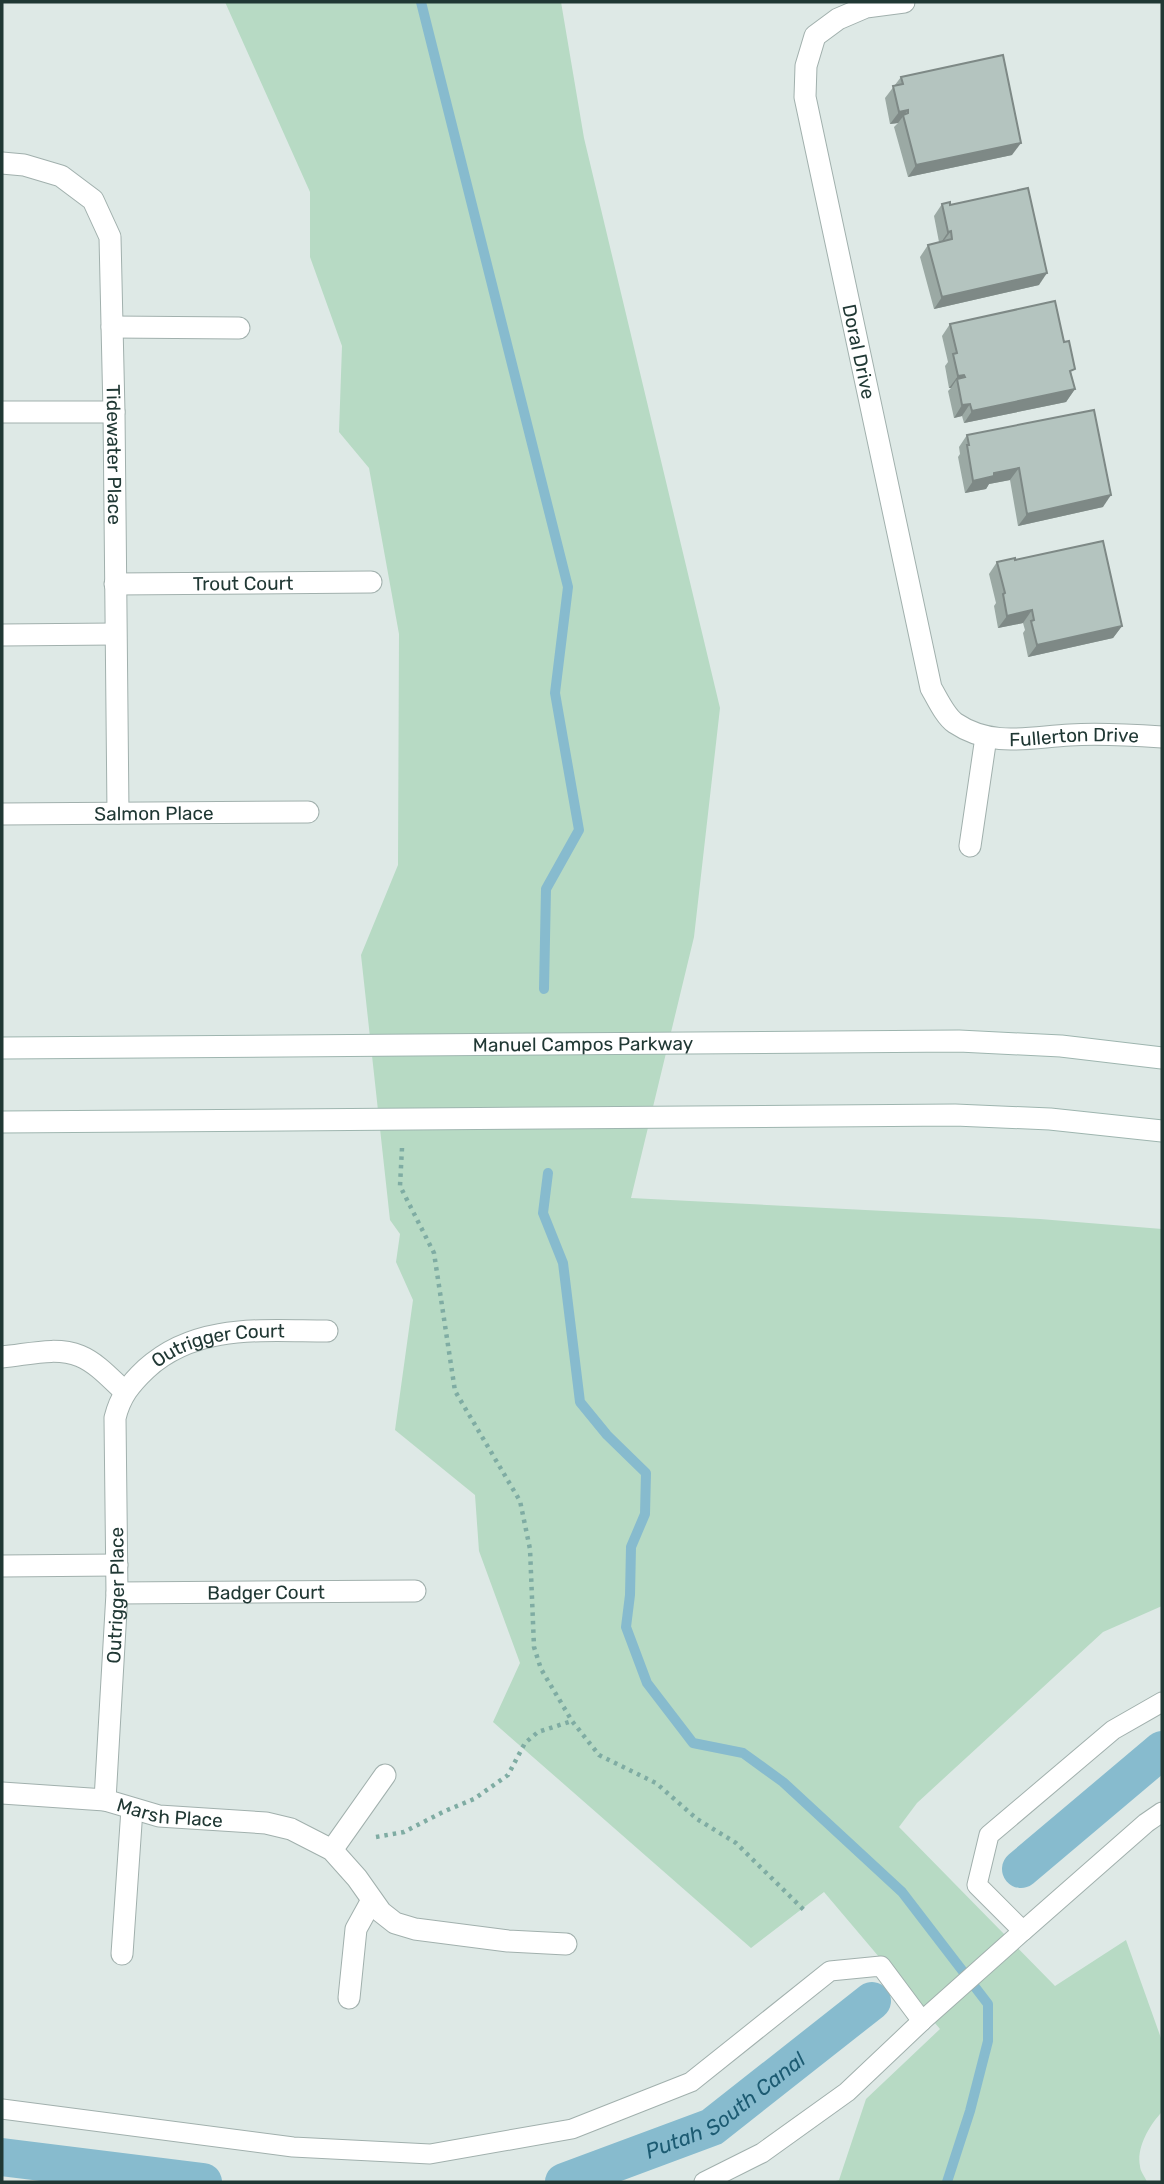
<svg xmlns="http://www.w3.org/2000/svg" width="1164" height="2184" font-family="Rubik,sans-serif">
<rect width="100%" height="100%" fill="#dee9e6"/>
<path fill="#b7dac4" d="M225 2H561L584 138 720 708 694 937 631 1198 1040 1219 1162 1229V1606L1103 1632 917 1803 899 1827 1055 1986 1126 1940 1162 2041V2112C1150 2124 1136 2148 1140 2166 1140 2171 1145 2177 1147 2182H832L839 2180 866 2099 940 2029 824 1892 751 1948 493 1722 520 1663 479 1551 475 1495 395 1430 413 1300 396 1262 400 1234 390 1220 361 955 398 865 399 634 369 468 339 432 342 346 310 257V192Z"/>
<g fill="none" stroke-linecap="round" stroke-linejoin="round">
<g stroke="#87bbce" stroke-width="10">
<polyline points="421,2 568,587 555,693 579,830 546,889 544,989"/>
<polyline points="548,1173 543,1213 563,1263 580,1402 607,1435 646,1473 645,1514 631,1547 630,1595 626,1627 647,1683 693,1743 743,1753 783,1782 902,1892 988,2004 988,2041 970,2111 947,2182"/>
</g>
<g stroke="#87bbce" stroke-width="38">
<polyline points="1021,1869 1162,1750"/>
<polyline points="2,2157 203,2182"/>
<path id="s1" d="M564 2182 712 2127 872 2001"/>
</g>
<g stroke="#a1b0ad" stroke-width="21">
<g id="lane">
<polyline points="1023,1931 1146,1823 1162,1812"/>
<polyline points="2,2109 293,2147 430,2154 572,2129 691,2082 830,1971 881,1966 922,2021 1023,1931 977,1885 989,1835 1113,1730 1162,1702"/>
<polyline points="704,2182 762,2153 847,2092 922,2021"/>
</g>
</g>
<g stroke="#a1b0ad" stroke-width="23">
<g id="street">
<path id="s2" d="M904 2 866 7 838 19 815 36 806 66 805 97 931 688C937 698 945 716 955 723 992 748 1030 737 1070 735 1101 733 1132 735 1162 737"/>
<path id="s3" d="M2 163 24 165 61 176 93 200 110 237 114 412 118 813"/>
<polyline points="112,327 239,328"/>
<polyline points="2,412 114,412"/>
<path id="s4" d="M115 584 371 582"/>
<polyline points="2,635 115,634"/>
<path id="s5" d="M2 814 308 812"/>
<polyline points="970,846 986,737"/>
<path d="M2 1357C27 1355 55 1346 80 1356 97 1363 111 1379 124 1391"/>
<polyline points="2,1566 117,1565"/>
<path id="s6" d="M117 1593 415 1591"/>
<path id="s7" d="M2 1793 105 1800 159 1816 266 1823 291 1829 332 1850 357 1878 381 1912 395 1923 415 1929 508 1941 566 1944"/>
<path id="s8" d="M105 1800 117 1593 115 1418C120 1397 130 1384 146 1369 196 1323 264 1331 327 1331"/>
<polyline points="332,1850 385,1775"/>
<polyline points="122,1954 132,1809"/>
<polyline points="349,1998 356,1929 372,1900"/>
</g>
</g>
<g stroke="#9eb5af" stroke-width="23">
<g id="secondary">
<path id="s9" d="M2 1048 959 1041 1061 1046 1162 1058"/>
<polyline points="2,1122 955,1115 1050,1119 1162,1131"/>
</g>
</g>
<g stroke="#7faca3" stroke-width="4.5" stroke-dasharray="3.5 5" stroke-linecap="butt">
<polyline points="402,1148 400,1186 434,1253 455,1391 520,1501 530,1549 534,1647 541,1669 572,1721 599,1755 656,1783 697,1819 736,1843 806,1912"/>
<polyline points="376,1837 404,1832 445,1811 474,1799 508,1775 525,1743 538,1732 572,1721"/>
</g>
<use href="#lane" stroke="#fff" stroke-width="19"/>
<use href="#street" stroke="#fff" stroke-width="21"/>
<use href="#secondary" stroke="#fff" stroke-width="21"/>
</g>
<g fill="#9ba9a4">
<polygon points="901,77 1012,155 908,177 894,127 898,123 890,124 885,98"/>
<polygon points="942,204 950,205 1039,285 934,309 920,257 928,245 939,242 934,216"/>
<polygon points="950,324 1064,342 1075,389 1066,402 964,423 962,416 954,418 948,391 951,388 949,388 945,366 948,362 942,336"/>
<polygon points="967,435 1103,507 1018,526 1010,480 989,484 986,489 965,493 958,457 960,454 959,447"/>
<polygon points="1015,560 1122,626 1113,638 1028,657 1023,633 1025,630 1023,623 998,628 994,606 996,603 989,574 997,562"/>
</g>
<g fill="#7e8986">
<polygon points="908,110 898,123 890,124 899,112"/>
<polygon points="1021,143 1012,155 908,177 916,165"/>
<polygon points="951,231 942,243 940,244 948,232"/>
<polygon points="1047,273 1039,285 934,309 942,297"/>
<polygon points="964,375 958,384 957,379 951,388 949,388 958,376"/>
<polygon points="1075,389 1066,402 964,423 972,411"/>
<polygon points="970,404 962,416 954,418 962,405"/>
<polygon points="1019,468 1010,480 989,484 986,489 965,493 973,481 994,473"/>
<polygon points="1111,495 1103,507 1018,526 1027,514"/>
<polygon points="1032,610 1023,623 998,628 1007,616"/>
<polygon points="1122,626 1113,638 1028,657 1037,645"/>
</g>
<g fill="#b4c4bf" stroke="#7e8986" stroke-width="2">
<polygon points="1003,55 1021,143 916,165 903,115 908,113 908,110 899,112 893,86 903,84 901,77"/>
<polygon points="1028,188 1047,273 942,297 928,245 952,239 951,231 948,232 942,204 950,202 950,205"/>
<polygon points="1055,301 1064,342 1069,341 1075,369 1070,371 1075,389 972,411 970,404 962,405 957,379 965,377 964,375 958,376 953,354 957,353 950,324"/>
<polygon points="1094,410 1111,495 1027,514 1019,468 994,473 994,476 973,481 967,445 969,445 967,435"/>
<polygon points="1103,541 1122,626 1037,645 1031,621 1034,620 1032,610 1007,616 1003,594 1005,593 997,562 1015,558 1015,560"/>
</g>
<g text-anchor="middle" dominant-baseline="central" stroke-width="6" stroke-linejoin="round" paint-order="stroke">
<g font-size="19" fill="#203834" stroke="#eef6f3">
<text stroke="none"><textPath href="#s2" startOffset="420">Doral Drive</textPath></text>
<text stroke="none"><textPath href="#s3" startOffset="359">Tidewater Place</textPath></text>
<text stroke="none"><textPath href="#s4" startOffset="128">Trout Court</textPath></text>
<text stroke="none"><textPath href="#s2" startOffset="929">Fullerton Drive</textPath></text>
<text stroke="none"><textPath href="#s5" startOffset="152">Salmon Place</textPath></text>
<text stroke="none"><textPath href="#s9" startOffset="581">Manuel Campos Parkway</textPath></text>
<text stroke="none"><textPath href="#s8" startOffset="520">Outrigger Court</textPath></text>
<text stroke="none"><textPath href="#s6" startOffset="149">Badger Court</textPath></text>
<text stroke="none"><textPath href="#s8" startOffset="205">Outrigger Place</textPath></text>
<text stroke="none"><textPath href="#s7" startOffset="170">Marsh Place</textPath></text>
</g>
<g font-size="21" font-style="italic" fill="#1c5b72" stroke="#eef6f3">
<text stroke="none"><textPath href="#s1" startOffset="180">Putah South Canal</textPath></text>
</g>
</g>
<rect width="1164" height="2184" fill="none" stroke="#203834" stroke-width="7"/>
</svg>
